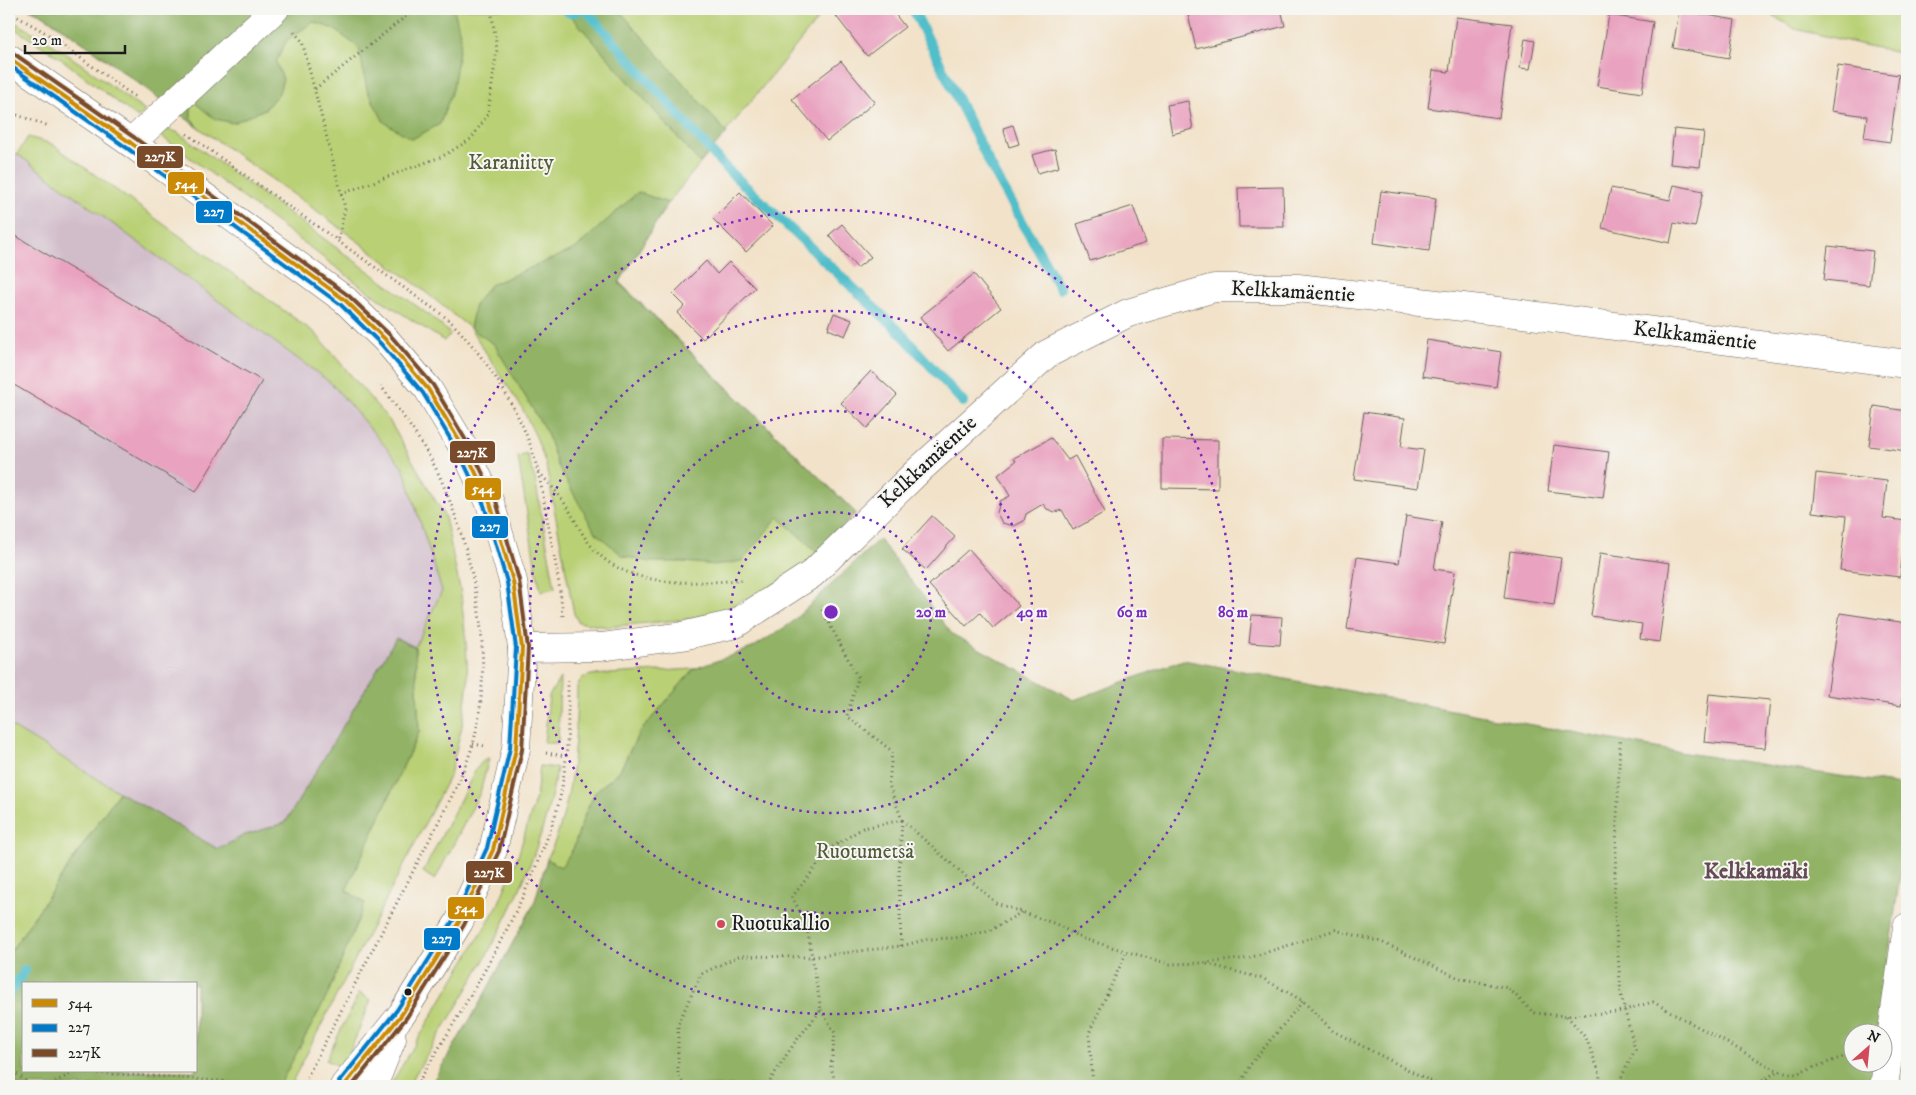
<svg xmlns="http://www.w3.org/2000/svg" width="1916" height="1095" font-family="'IM FELL DW Pica',serif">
<rect width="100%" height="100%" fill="#f6f6f2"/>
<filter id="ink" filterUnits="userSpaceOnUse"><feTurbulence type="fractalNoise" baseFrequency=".02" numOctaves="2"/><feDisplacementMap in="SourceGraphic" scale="10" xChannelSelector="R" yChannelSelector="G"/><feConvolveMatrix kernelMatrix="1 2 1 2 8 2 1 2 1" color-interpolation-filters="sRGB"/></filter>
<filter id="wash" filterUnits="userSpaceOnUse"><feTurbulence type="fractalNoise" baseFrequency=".0096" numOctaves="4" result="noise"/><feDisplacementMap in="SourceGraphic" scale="20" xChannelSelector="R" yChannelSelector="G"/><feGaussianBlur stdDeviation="1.12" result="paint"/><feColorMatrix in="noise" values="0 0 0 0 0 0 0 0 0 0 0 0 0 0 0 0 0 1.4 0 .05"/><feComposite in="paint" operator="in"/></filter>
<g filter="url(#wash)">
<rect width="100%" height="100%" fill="#f2e2c9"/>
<polygon fill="#d1bdca" points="9,148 331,383 403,467 442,591 415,647 294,829 9,966"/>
<g fill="#b9d075" stroke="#6a7648">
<polygon points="29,9 826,9 668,203 619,282 856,513 809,561 778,583 724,610 689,619 607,627 578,622 574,614 546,465 537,439 522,408 470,328 418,286 317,211 199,128 95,51 43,15"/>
<polygon points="1761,9 1907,9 1907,55 1795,29"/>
<path d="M9 19C58 44 101 79 145 111L138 118 60 58 9 25Z"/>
<polygon points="169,130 177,132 429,315 451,334 444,341 369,292 161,136 164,131"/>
<polygon points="28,137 52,144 315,333 389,420 445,517 461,594 466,642 468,682 462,726 450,775 293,1080 296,1086 277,1086 280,1084 365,903 346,890 419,732 415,647 442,591 403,467 331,383 17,154"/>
<polygon points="527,454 535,479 555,588 541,591 536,570 518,457"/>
<path d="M694 669 639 733 619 772 596 791 585 814 573 849 561 868 547 859C573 807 576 744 577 687L582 678 591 675Z"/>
<polygon points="560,678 558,743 544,743 549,696"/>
<polygon points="9,725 119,792 9,954"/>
<polygon points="489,758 480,793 435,880 423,872 476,769 485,759"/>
<path d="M540 766 557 768C537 888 470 984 408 1086H390L498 905 518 856 536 797Z"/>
<polygon points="359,993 371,1000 343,1068 326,1060"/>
</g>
<g fill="#92b266" stroke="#576741" fill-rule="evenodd">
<polygon points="29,9 454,9 461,38 453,88 440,124 412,139 384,122 367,90 359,48 334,29 313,22 287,40 276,62 283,79 279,93 265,109 233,123 215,119 195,103 191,107 191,118 199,128 95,51 43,15"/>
<polygon points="563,9 618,9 727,133 700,163 572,17"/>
<polygon points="638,192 668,203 619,283 856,513 817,552 778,517 742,561 717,565 682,562 650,562 623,556 595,532 557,464 547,433 494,344 470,328 475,304 490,285 575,249"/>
<polygon points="879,539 952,634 1074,700 1183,660 1672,751 1907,786 1907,824 1878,1032 1854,1032 1854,1062 1874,1063 1871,1086 430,1086 478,1006 534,904 547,859 561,867 573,849 585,814 596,791 619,772 639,733 694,669 752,648 790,624"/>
<path d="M396 638 415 647 419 732 346 890 365 903 327 996 280 1084 277 1086H9V954L119 792 218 849 245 835 285 823ZM24 984H196V1071H24Z"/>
</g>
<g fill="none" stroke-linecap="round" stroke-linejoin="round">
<g stroke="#51bec9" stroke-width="10">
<polyline points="564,9 570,13 585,9"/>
<polyline points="585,9 724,166 901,333 963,402"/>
<polyline points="913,9 992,168 1060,289"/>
<polyline points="9,995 25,970"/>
</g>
</g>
<g id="blocks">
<g fill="#e9a2bf">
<polygon points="845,9 891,9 905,27 867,56 836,16"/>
<polygon points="1194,9 1281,9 1285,26 1196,49 1187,10"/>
<polygon points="1679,10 1735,20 1729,58 1673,48"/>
<polygon points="1609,15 1653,22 1642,93 1597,86"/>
<polygon points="1456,17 1512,24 1499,118 1428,108 1433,70 1449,72"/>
<polygon points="1525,39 1535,41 1530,69 1520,68"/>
<polygon points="841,61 875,102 827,141 792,99"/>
<polygon points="1838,66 1899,75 1890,142 1864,138 1867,116 1831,111"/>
<polygon points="1188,101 1193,129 1172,134 1167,105"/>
<polygon points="1013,125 1019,144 1009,147 1003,128"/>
<polygon points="1674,129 1704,132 1700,167 1670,164"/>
<polygon points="1055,149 1059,167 1038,173 1032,155"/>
<polygon points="1674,185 1703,191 1695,227 1674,223 1670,243 1602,228 1611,188 1670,200"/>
<polygon points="1283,187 1284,227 1239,227 1238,188"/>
<polygon points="1381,191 1436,198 1429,251 1374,243"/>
<polygon points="740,192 773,226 746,252 713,219"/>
<polygon points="1133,206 1146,243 1090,261 1077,224"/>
<polygon points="842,224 871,257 857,268 829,235"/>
<polygon points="9,232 262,381 196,492 9,382"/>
<polygon points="1828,246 1873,251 1869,285 1824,280"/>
<polygon points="706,261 717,274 729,262 755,288 703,339 677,313 685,306 673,294"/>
<polygon points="974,274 1001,308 948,351 920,317"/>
<polygon points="834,313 852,320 845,336 828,329"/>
<polygon points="1427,340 1501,352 1496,387 1422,376"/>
<polygon points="871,371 897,395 867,428 841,403"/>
<polygon points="1874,406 1907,411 1907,451 1869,446"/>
<polygon points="1364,412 1405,418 1401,447 1424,450 1418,488 1354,479"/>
<polygon points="1051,438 1068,460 1075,456 1105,512 1073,530 1062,510 1055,512 1047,509 1043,504 1026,514 1024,521 1014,526 1002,523 997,513 1000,501 1010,496 998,475 1016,461 1014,458"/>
<polygon points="1162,439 1218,440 1218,489 1162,488"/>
<polygon points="1554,445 1609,452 1603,498 1548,491"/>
<polygon points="1816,473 1887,481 1883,518 1906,521 1900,577 1840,570 1846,516 1812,512"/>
<polygon points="932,516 955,537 926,570 902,549"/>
<polygon points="1406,516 1442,522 1434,569 1455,572 1444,644 1347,629 1357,557 1399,563"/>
<polygon points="969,549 1019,606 993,628 980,613 966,626 929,585"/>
<polygon points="1510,551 1561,558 1554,605 1504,598"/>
<polygon points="1600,553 1670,563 1659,642 1640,639 1642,624 1591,616"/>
<polygon points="1840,613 1907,623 1907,668 1901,706 1827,695"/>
<polygon points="1252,615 1282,617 1280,645 1249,643"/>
<polygon points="1709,694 1770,700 1765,748 1704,742"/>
</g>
</g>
</g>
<g filter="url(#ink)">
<use href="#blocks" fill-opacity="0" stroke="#676159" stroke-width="1"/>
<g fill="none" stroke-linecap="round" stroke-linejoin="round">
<g stroke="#676159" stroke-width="29">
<g id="minor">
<polyline points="131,143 275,9"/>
<polyline points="522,648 601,647 682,636 735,624 812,574 919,470 1047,354 1128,313 1214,288 1298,288 1515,313 1907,364"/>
<polyline points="1884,1086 1907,927"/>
</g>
</g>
<g stroke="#676159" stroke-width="29">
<g id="tertiary">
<polyline points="9,58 131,143 345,300 386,340 428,389 466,452 490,503 513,581 522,648 516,749 493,850 459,922 402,1014 344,1086"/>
<polyline points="373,1086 392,1039"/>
</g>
</g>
<g stroke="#676159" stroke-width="3" stroke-dasharray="1 4" stroke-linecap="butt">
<polyline points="9,12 46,33 135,97"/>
<polyline points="294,32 302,41 345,208 338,242"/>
<polyline points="315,89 415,9"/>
<polyline points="9,109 17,115 49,126"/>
<path d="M187 134 448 319C483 354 514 400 531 447 540 474 544 502 549 529 555 558 560 587 563 616"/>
<polyline points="341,194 443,156 471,139 488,114 497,49 491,9"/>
<path d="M539 472C547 481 556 491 563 501 574 516 580 533 592 547 628 590 694 583 744 580"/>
<polyline points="473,744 485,746"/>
<polyline points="546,753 565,756"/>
<polyline points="902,820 996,903 1056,924 1081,938 1169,964 1204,963 1249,958 1335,930 1381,942 1459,978 1508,988 1534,1013 1567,1016 1617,1012 1653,1002 1778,1071"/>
<polyline points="901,946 899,875 902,820"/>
<polyline points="1207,964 1264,979 1303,1001 1333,1031 1440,1086"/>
<polyline points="821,1010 835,1033 831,1066 836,1086"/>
<polyline points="1567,1016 1586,1038 1600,1074 1599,1086"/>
<polyline points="9,1068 32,1086"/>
<polyline points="46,1086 75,1072 154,1076 285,1086"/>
<path d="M310 1086 306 1079 457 786C462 773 469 758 473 744 496 656 475 556 439 475 425 445 401 413 381 386"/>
<path d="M416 1086C461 1011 508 938 540 856 550 832 560 806 563 780 569 746 568 711 568 677"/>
<polyline points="685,1086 678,1075 678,1024 701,974 739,956 811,957 901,946 929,939 955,938 989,931 1022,912"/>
<polyline points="769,1086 771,1079 795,1042 821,1010 806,922 792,897 831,848 863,828 902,820 889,785 892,751 847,716 858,678 820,606"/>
<polyline points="827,1086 834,1080"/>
<polyline points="1093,1086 1089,1033 1127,951"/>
<polyline points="1239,1086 1250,1065 1303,1001"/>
<polyline points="1617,1086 1635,1050 1621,995 1614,903 1620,741"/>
<polyline points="1754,1086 1778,1071 1796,1074 1854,1053"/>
</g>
<use href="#minor" stroke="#fff" stroke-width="28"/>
<use href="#tertiary" stroke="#fff" stroke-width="28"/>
<g stroke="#f6f6f2" stroke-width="8">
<polyline id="bus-1" points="9,58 131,143 345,300 386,340 428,389 466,452 490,503 513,581 522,648 516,749 493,850 459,922 402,1014 344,1086"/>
</g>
<g stroke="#f6f6f2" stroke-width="8">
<polyline id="bus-2" points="9,65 127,148 341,305 381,344 423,393 460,455 484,505 507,582 516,648 510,748 487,848 454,919 397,1010 339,1082"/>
</g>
<g stroke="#f6f6f2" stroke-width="8">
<polyline id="bus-3" points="13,53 135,138 349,296 391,336 433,385 471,449 496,501 519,580 528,648 522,750 499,851 464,925 407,1017 352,1086"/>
</g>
<use href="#bus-1" stroke="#cb8a06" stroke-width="4"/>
<use href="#bus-2" stroke="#007ac9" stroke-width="4"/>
<use href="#bus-3" stroke="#7a4b2a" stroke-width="4"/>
</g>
</g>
<g fill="none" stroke="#7b2cbf" stroke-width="2.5" stroke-dasharray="2.5 5">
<circle cx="831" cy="612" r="100"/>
<circle cx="831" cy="612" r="201"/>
<circle cx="831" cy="612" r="301"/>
<circle cx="831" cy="612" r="402"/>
</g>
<circle fill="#d1495b" stroke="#f6f6f2" stroke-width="2" cx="721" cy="924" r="5"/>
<circle fill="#1c1c1c" stroke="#f6f6f2" stroke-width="2" cx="408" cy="992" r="4.5"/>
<g text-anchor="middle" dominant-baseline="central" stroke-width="4" stroke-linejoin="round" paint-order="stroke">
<g font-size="21" fill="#535b3b" stroke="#f6f6f2">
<text x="511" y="163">Karaniitty</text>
<text x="865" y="852">Ruotumetsä</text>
</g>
<g font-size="21" fill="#1c1c1c" stroke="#f6f6f2">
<text transform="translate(1293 292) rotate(3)">Kelkkamäentie</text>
<text transform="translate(1695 336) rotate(7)">Kelkkamäentie</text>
<text transform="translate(928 462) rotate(-43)">Kelkkamäentie</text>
</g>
<g font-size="21" fill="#1c1c1c" stroke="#f6f6f2" text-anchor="start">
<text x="731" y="924">Ruotukallio</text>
</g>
<g font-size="22" font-weight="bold" fill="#644b55" stroke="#f6f6f2">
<text x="1756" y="871">Kelkkamäki</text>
</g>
</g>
<circle cx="831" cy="612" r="8" fill="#7b2cbf" stroke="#f6f6f2" stroke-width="2.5"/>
<g font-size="15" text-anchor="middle" font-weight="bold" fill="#7b2cbf" stroke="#f6f6f2" stroke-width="4" stroke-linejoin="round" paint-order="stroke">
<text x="931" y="617">20 m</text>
<text x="1032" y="617">40 m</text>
<text x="1132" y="617">60 m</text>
<text x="1233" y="617">80 m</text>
</g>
<g stroke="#f6f6f2" stroke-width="2">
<rect x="136" y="145" width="48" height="24" rx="5" fill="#7a4b2a"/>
<rect x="167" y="171" width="38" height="24" rx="5" fill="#cb8a06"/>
<rect x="195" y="200" width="38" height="24" rx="5" fill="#007ac9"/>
<rect x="449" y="440" width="47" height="24" rx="5" fill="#7a4b2a"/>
<rect x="464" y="477" width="38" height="24" rx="5" fill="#cb8a06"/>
<rect x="471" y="515" width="38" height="24" rx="5" fill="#007ac9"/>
<rect x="465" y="860" width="48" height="24" rx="5" fill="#7a4b2a"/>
<rect x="447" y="896" width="38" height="24" rx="5" fill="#cb8a06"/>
<rect x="423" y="927" width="38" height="24" rx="5" fill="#007ac9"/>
</g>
<g font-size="14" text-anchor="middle" font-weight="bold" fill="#fff">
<text x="160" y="161">227K</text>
<text x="186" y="188">544</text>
<text x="214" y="216">227</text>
<text x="472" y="457">227K</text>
<text x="483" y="493">544</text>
<text x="490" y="531">227</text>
<text x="489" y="877">227K</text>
<text x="466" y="912">544</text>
<text x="442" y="943">227</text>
</g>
<rect width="1916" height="1095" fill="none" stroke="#f6f6f2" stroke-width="30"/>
<rect x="22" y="982" width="175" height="90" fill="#f6f6f2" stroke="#9f9f9c"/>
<rect x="32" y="999" width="25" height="8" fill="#cb8a06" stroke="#9f9f9c"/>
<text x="68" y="1008" font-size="15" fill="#1c1c1c">544</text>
<rect x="32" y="1024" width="25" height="8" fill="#007ac9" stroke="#9f9f9c"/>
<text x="68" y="1032" font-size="15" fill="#1c1c1c">227</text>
<rect x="32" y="1049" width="25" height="8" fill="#7a4b2a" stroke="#9f9f9c"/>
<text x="68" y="1058" font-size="15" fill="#1c1c1c">227K</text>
<g transform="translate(1868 1048) rotate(27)"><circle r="24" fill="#f6f6f2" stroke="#9f9f9c"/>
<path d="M0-4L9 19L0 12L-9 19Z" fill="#d1495b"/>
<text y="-8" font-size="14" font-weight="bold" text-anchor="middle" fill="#1c1c1c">N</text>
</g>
<path d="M25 45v8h100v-8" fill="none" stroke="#1c1c1c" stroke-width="2.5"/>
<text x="32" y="45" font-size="15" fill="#1c1c1c" stroke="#f6f6f2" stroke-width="4" paint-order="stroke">20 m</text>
</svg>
